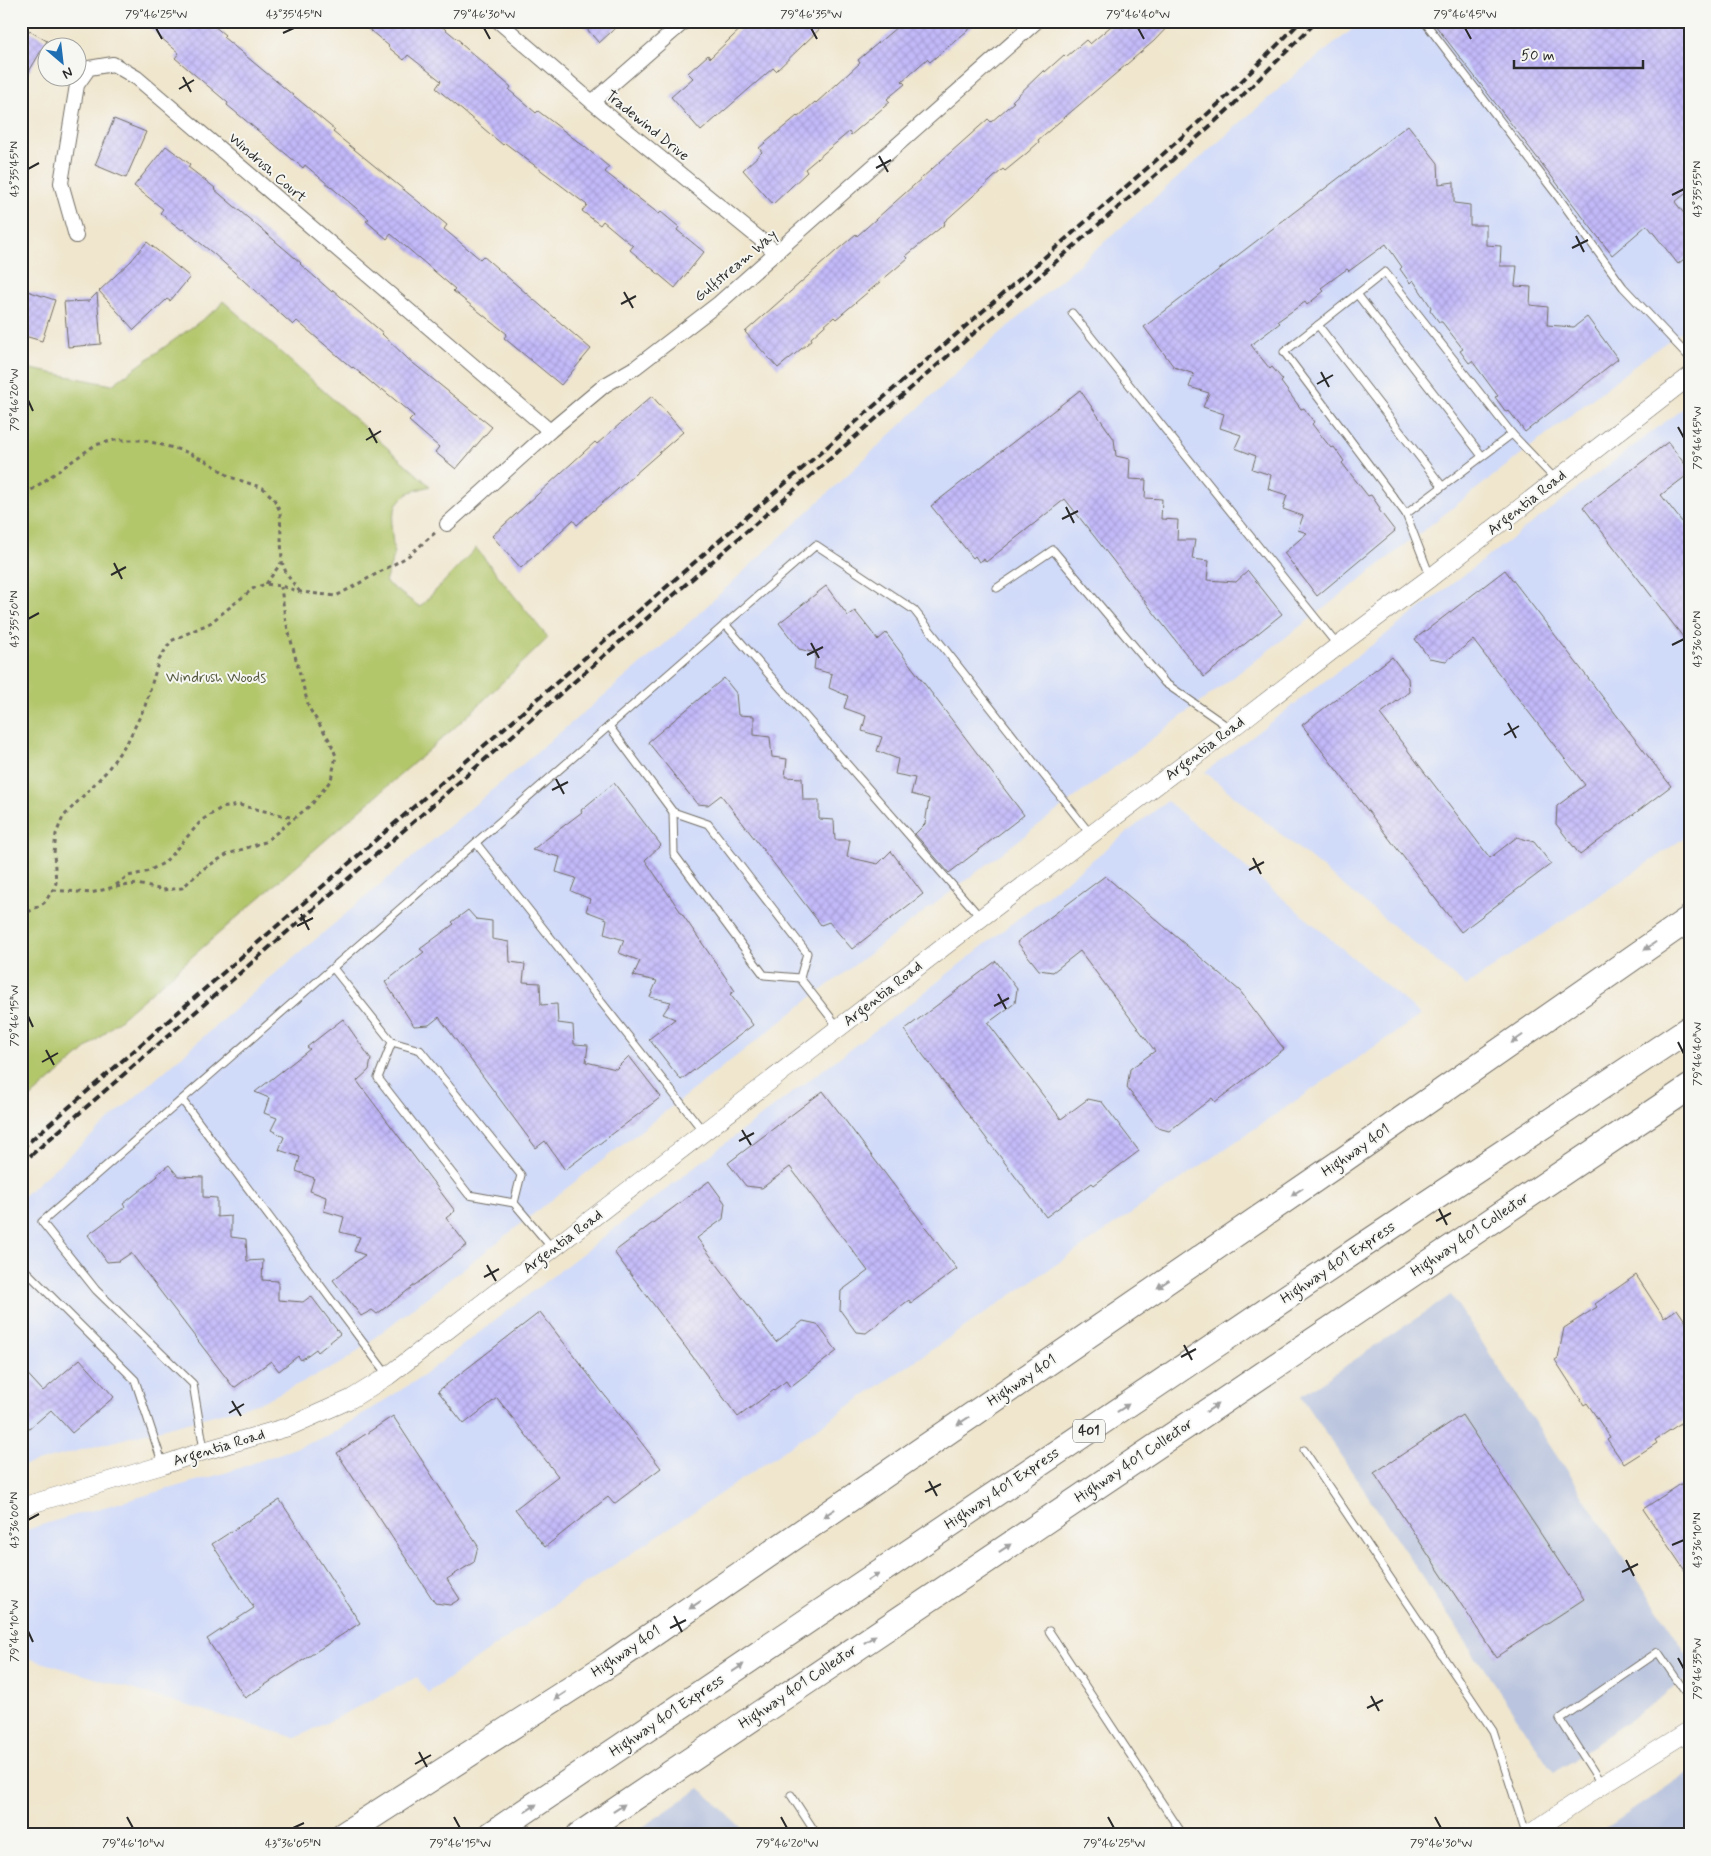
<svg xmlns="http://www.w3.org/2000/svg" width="1711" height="1856" font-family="Mynerve,sans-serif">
<defs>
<pattern id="building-cross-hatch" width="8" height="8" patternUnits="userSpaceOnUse" patternTransform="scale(1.25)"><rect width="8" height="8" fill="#c2b9f9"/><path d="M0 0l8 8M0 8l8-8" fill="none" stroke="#a79fd6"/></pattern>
</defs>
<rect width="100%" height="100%" fill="#f6f6f2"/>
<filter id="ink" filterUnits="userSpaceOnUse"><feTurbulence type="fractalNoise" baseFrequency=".02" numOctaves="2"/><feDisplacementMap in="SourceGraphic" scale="10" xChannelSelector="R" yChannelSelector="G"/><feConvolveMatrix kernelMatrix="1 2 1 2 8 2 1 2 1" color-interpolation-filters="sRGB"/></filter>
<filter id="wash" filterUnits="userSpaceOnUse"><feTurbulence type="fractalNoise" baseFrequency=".0096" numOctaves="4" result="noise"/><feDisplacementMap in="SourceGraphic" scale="20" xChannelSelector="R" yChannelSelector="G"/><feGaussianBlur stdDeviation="1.12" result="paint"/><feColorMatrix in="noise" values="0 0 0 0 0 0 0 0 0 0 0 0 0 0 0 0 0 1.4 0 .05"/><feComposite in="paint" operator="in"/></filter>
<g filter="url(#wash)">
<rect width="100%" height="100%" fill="#f0e6ce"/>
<g fill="#d0daf9">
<polygon points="1363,21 1690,21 1690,325 1647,356 1319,612 811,998 342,1363 259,1403 21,1466 21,1198 270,978 680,631 980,351 1296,74"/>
<polygon points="1690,403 1690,834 1466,986 1205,772"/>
<polygon points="1167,801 1421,1015 760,1467 539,1615 428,1693 417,1677 296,1738 21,1656 21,1532 51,1522 228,1472 326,1437 420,1378 735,1136 898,1013"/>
</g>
<g fill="#bac4de">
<polygon points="1451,1295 1690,1659 1690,1677 1554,1773 1301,1396"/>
<polygon points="1690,1771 1690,1835 1596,1835"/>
<polygon points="700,1788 749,1835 631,1835"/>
</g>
<polygon fill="#b2c66a" stroke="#6e784a" points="223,301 430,486 410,492 397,503 391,524 394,556 385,582 420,607 476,548 548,638 462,721 21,1106 21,367 112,385 217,309"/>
<g id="blocks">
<g fill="url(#building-cross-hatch)">
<polygon points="141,21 208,21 225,35 223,37 335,130 333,132 447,225 444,229 480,259 483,256 591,349 561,385 504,338 507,334 453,291 455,289 391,234 387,239 366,221 369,219 305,165 303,168 227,105 228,103 175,58 179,53"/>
<polygon points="359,21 435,21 461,42 460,43 511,87 509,90 536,113 538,111 585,147 609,167 605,172 659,214 661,212 679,227 677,230 704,252 675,288 630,250 633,246 603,221 600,225 582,211 587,205 505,143 503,145 436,88 441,81 408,55 404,60 388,47 389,46"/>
<polygon points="580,21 623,21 599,43"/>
<polygon points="749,21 828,21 776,71 773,68 701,131 671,97 693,78 688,73 708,55 710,58"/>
<polygon points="904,21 979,21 930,62 927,59 902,81 905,84 887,99 890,102 851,135 849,132 805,169 807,172 773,204 743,170 762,152 759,148 797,116 798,117 815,102 816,103 860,63 858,60"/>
<polygon points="1117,21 1173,21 1154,41 1038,140 1039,142 1027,153 1005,171 1003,169 982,188 944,222 945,224 906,256 908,258 894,270 836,319 834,317 811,338 812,340 778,368 745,332 836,251 856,234 857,236 988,119 991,122 1014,102 1012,101 1044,70 1045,72 1064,55 1066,57 1086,40 1090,44"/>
<polygon points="1432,21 1690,21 1690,190 1675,202 1690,221 1690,254 1678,264 1647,225 1612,255"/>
<polygon points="21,26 47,41 21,85"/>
<polygon points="114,119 146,132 126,178 95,165"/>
<polygon points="1408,125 1438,163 1439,184 1454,182 1454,203 1470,205 1470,225 1486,225 1486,245 1501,246 1500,266 1517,266 1515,286 1531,287 1530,305 1548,307 1547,325 1574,327 1587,317 1618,359 1525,432 1509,411 1506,412 1495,397 1498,396 1472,361 1469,363 1460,351 1463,349 1442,322 1439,322 1430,310 1431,307 1413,280 1410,283 1400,269 1402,267 1386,244 1349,271 1347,269 1321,288 1324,291 1307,305 1305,302 1278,321 1280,323 1251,345 1270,369 1272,367 1283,380 1281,382 1301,409 1304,408 1314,422 1312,424 1331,448 1334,447 1344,461 1342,463 1368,496 1371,495 1380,508 1379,510 1395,531 1317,596 1284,553 1307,533 1298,530 1303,516 1283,509 1287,495 1268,489 1271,475 1252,469 1256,456 1235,448 1241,435 1220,428 1224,414 1203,407 1209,393 1189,387 1194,374 1174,367 1144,327"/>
<polygon points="166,146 190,164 188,167 215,188 214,189 301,263 300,264 332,292 333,290 383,333 382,334 408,359 492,427 456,469 435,452 439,447 409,421 414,416 382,389 381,391 353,367 352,368 297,321 293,325 214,254 183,229 182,230 160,213 163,209 134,186"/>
<polygon points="147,242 190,277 170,301 167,299 134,330 99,291 131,261"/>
<polygon points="21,289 55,300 42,341 21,335"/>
<polygon points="97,293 101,344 68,347 64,302 89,301"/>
<polygon points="1080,390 1114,439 1116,456 1130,459 1129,479 1146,480 1145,498 1162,499 1161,519 1178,520 1177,540 1195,540 1192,559 1209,561 1207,580 1236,582 1248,571 1282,614 1204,677 1065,499 986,562 984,559 979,562 975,556 973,558 931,506"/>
<polygon points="652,396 683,432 577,525 573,520 521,568 492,536 595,442 597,444"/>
<polygon points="1668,442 1690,471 1690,473 1661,495 1690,532 1690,646 1583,507"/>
<polygon points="1505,570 1671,786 1580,855 1556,824 1557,806 1585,785 1473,640 1446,661 1429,658 1415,639"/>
<polygon points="826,586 848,616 855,611 878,640 886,633 1024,815 949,873 915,834 925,824 929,799 911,794 915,778 895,774 898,759 877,751 882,737 862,731 866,716 844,708 848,696 829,688 832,674 814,669 816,653 799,649 779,623"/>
<polygon points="1392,657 1408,678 1409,692 1380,714 1490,858 1517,837 1534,842 1551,864 1461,932 1302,725"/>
<polygon points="724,678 736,693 738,715 754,716 754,735 770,737 772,757 787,759 785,777 802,778 803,800 819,800 819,819 834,820 835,840 850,840 847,857 878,864 891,851 923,894 852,949 829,922 821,925 721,795 708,805 697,804 648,742"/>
<polygon points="614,783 661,845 645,860 735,991 730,994 753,1025 681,1080 649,1039 675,1019 663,1014 671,1002 650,997 657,981 633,976 640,961 619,953 624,940 604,934 607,919 586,911 590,899 571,891 576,878 556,872 560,857 532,850 582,812 581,810"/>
<polygon points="1105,876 1240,991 1284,1049 1215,1102 1212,1098 1169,1131 1158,1128 1127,1088 1130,1069 1155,1051 1080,951 1053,972 1039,970 1017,942"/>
<polygon points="468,910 476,919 492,921 492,939 509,942 510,962 525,964 523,982 540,983 541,1005 557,1004 558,1023 573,1025 574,1044 588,1045 586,1062 616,1069 629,1056 661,1097 565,1170 545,1141 536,1148 439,1017 429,1025 414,1026 385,982 424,952 420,949 454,924 452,922"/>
<polygon points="996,961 1017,989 1015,1003 988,1023 1061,1119 1088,1099 1102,1102 1139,1151 1094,1185 1092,1183 1046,1217 904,1030"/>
<polygon points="343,1019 371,1059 369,1070 357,1081 455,1211 446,1218 467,1245 377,1314 372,1310 361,1316 333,1280 365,1255 354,1251 360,1237 340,1232 344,1217 324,1211 326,1197 310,1191 314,1178 296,1171 300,1157 279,1150 284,1137 271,1130 277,1118 264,1113 269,1098 255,1092 310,1049 307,1047"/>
<polygon points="823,1091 957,1269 911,1303 909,1300 866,1333 856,1332 840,1310 841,1291 868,1271 790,1167 762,1188 746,1186 728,1163"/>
<polygon points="169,1165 178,1176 203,1177 203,1197 217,1198 217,1217 231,1216 231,1237 246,1239 247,1261 263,1260 262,1280 278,1281 278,1300 303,1302 311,1296 340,1334 318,1352 316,1349 301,1360 298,1356 279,1371 271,1361 234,1388 131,1253 119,1261 107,1262 88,1235 125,1207 123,1204 158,1176 157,1174"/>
<polygon points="709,1181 725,1203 723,1219 697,1238 776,1342 803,1321 817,1324 837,1351 790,1387 786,1381 738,1417 614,1252"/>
<polygon points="1636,1275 1664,1318 1677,1309 1690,1328 1690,1417 1655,1440 1657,1443 1624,1464 1607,1439 1610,1437 1587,1403 1584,1405 1555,1360 1558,1358 1564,1328 1597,1307 1595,1304"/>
<polygon points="540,1312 661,1468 614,1504 608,1497 545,1547 515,1509 558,1476 497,1398 464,1424 438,1391"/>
<polygon points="80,1359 114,1397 72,1433 51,1410 21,1436 21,1367 43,1391"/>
<polygon points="1462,1415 1584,1599 1496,1657 1374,1473"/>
<polygon points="393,1416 478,1546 474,1562 447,1579 460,1599 450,1605 435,1603 337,1453"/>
<polygon points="1690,1478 1690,1578 1643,1509"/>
<polygon points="280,1500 360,1623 245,1698 207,1639 254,1608 212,1544"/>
</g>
</g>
</g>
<g filter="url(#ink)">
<use href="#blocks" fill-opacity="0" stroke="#706c64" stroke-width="1"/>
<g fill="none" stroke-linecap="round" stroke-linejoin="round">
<g stroke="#706c64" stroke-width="9">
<g id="service">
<polyline points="1424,21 1556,194 1623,287 1690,358"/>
<polyline points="1357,294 1482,456"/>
<polyline points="1072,313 1338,646"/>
<polyline points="1318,325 1442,486"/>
<polyline points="1406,514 1512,434 1556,480"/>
<polyline points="1430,576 1406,514 1284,352 1385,272 1512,434"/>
<polyline points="997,588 1053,550 1165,683 1231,729"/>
<polyline points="725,624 981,918"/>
<polyline points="609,726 673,812 708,824 807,953 800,978 838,1027"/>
<polyline points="673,812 674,854 764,975 800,978"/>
<polyline points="476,843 703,1131"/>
<polyline points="333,968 392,1042 420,1050 521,1175 514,1203 552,1248"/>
<polyline points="392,1042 378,1078 469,1195 514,1203"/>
<polyline points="182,1100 388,1376"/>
<polyline points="21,1266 135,1380 163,1465"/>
<polyline points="204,1450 193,1384 96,1290 42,1222 816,545 914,610 1091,835"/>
<polyline points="1304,1450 1493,1731 1526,1834"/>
<polyline points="1049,1631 1183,1835"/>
<polyline points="1602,1785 1560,1719 1658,1652 1690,1699"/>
<polyline points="791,1795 817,1835"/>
</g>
</g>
<g stroke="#706c64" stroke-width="16">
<g id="minor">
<polyline points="498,21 592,102 777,253"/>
<polyline points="592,102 685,21"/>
<polyline points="76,236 61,183 77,85 89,68 113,64 137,78 550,431"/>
<polyline points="447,524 550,431 605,385 636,367 719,303 1037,21"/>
</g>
</g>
<g stroke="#706c64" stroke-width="19">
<g id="tertiary">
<polyline points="21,1507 163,1465 204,1451 288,1427 351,1399 388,1376 981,918 1231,729 1338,646 1430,578 1690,376"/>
<polyline points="1528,1835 1602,1785 1690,1730"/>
</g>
</g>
<g stroke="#706c64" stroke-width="27">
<g id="motorway">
<polyline points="343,1835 611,1663 1336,1165 1690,918"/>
<polyline points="490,1835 1364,1245 1690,1028"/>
<polyline points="579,1835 1690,1087"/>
</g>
</g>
<g stroke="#706c64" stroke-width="3" stroke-dasharray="4 4" stroke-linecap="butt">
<polyline points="21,502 30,491 95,445 115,440 144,440 184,451 210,463 230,477 263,488 274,499 280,511 282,562 287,575 300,592"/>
<polyline points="266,584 281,563"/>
<polyline points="116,885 128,876 146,872 164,863 202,820 221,808 239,805 294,818"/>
<polyline points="53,890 91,893 114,887 137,884 163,890 182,888 203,869 228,854 265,842 312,804 331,780 336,756 330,741 309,708 285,618 281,587"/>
<polyline points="21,916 44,903 53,890 56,883 54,853 56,834 63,817 106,772 128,741 145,706 159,660 171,641 210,623 254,588 266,584 281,586 301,592 336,596 407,557 436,532"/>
<polyline points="21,1728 22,1728"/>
</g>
<use href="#service" stroke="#fff" stroke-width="7"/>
<use href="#minor" stroke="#fff" stroke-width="14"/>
<use href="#tertiary" stroke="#fff" stroke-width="18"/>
<use href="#motorway" stroke="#fff" stroke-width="25"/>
<g stroke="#2b2b2b" stroke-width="4" stroke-dasharray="8 4" stroke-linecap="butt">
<polyline points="21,1149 1161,156 1224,99 1301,21"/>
<polyline points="21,1164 1168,164 1231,107 1317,21"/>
</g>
</g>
<defs><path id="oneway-solid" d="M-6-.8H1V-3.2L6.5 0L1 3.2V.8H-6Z" transform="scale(1.25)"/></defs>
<g fill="#a0a0a0">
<use href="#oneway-solid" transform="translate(1650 946) rotate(145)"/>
<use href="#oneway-solid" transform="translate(1517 1039) rotate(145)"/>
<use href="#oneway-solid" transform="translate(1297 1192) rotate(146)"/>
<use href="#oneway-solid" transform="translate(1163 1284) rotate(146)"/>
<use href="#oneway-solid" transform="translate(1123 1408) rotate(-34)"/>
<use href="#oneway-solid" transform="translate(1212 1408) rotate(-34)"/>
<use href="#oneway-solid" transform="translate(963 1421) rotate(146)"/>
<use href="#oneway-solid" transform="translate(829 1513) rotate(146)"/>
<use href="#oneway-solid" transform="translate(1005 1548) rotate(-34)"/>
<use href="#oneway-solid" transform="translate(873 1577) rotate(-34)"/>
<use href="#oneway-solid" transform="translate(695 1605) rotate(146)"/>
<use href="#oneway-solid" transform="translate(870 1639) rotate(-34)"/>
<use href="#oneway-solid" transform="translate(738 1668) rotate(-34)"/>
<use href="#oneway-solid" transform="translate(560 1696) rotate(147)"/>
<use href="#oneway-solid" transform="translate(531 1808) rotate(-34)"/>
<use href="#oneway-solid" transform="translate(619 1808) rotate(-34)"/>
</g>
</g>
<path fill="none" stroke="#2b2b2b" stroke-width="2" d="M156 28 162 39M484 28 490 39M811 28 817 39M1138 28 1144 39M1465 28 1471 39M283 33 294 28M183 77 191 92M179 89 194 80M879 156 888 172M876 168 891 160M28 169 39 163M1672 195 1684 189M1576 236 1584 252M1572 248 1588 240M624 292 633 308M621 304 636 296M1321 372 1329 387M1317 384 1333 375M28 400 33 411M1678 427 1684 438M369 428 377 443M366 440 381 431M1066 507 1074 523M1062 519 1078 511M114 563 122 579M111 575 126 567M28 619 39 613M811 643 819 658M1672 645 1684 639M807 655 823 647M1508 723 1516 738M1504 735 1519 726M556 779 564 794M552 790 568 782M1253 858 1261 874M1249 870 1264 862M301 914 309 930M297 926 313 918M998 994 1006 1009M994 1006 1009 998M28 1016 33 1027M1678 1042 1684 1054M46 1050 54 1065M42 1062 58 1053M742 1130 751 1145M739 1141 754 1133M1439 1209 1447 1225M1436 1221 1451 1213M487 1265 496 1281M484 1277 499 1269M1184 1345 1192 1360M1181 1357 1196 1349M232 1401 241 1416M229 1413 244 1404M929 1481 937 1496M925 1492 941 1484M28 1520 39 1514M1672 1545 1684 1540M1626 1560 1634 1576M1622 1572 1638 1564M674 1616 682 1632M670 1628 686 1620M28 1631 33 1642M1678 1658 1684 1669M1371 1696 1379 1711M1367 1708 1383 1700M419 1752 427 1767M415 1764 431 1755M127 1817 133 1828M454 1817 460 1828M781 1817 787 1828M1108 1817 1114 1828M1435 1817 1441 1828M293 1828 304 1823"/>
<g text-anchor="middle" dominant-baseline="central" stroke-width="4" stroke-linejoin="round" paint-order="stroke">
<rect fill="#f6f6f2" stroke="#686867" stroke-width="1" x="1073" y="1419.5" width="32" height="23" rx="4"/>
<g font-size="14" font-weight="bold" fill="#2b2b2b">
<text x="1089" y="1431">401</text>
</g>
<g font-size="15" fill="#2b2b2b" stroke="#f6f6f2">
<text transform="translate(647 126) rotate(39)">Tradewind Drive</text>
<text transform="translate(267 168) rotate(41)">Windrush Court</text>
<text transform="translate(736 266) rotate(-40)">Gulfstream Way</text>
<text transform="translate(1527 503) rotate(-38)">Argentia Road</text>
<text transform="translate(1205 749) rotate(-37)">Argentia Road</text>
<text transform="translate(883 994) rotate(-38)">Argentia Road</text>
<text transform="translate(1356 1151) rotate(-35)">Highway 401</text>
<text transform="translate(1470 1235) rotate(-34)">Highway 401 Collector</text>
<text transform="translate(563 1242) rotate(-37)">Argentia Road</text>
<text transform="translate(1338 1263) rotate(-34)">Highway 401 Express</text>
<text transform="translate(1022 1381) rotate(-34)">Highway 401</text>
<text transform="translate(219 1448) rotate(-17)">Argentia Road</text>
<text transform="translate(1134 1461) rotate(-34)">Highway 401 Collector</text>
<text transform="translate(1002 1489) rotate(-34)">Highway 401 Express</text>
<text transform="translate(626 1652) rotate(-34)">Highway 401</text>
<text transform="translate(798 1687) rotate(-34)">Highway 401 Collector</text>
<text transform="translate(667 1716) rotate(-34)">Highway 401 Express</text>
</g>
<g font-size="15" fill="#545a3e" stroke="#f6f6f2">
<text x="216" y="678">Windrush Woods</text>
</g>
</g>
<rect width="1711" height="1856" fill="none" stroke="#f6f6f2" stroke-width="55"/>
<g transform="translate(62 62) rotate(152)"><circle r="24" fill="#f6f6f2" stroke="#a5a5a2"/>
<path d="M0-4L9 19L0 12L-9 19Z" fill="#1f6fb2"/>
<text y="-8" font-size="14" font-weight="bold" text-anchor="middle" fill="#2b2b2b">N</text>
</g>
<path d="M1514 60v8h129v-8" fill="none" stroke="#2b2b2b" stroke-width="2.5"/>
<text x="1521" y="60" font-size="15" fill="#2b2b2b" stroke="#f6f6f2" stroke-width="4" paint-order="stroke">50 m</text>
<rect x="28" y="28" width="1656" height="1800" fill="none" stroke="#2b2b2b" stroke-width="2"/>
<g font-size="12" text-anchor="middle" fill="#2b2b2b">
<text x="156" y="18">79°46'25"W</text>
<text x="294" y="18">43°35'45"N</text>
<text x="484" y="18">79°46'30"W</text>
<text x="811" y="18">79°46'35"W</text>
<text x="1138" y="18">79°46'40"W</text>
<text x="1465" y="18">79°46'45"W</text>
<text transform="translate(14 169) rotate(-90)" y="4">43°35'45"N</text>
<text transform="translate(1697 189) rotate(-90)" y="4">43°35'55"N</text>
<text transform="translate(14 400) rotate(-90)" y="4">79°46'20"W</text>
<text transform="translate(1697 438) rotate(-90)" y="4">79°46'45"W</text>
<text transform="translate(14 619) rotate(-90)" y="4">43°35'50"N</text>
<text transform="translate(1697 639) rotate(-90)" y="4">43°36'00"N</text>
<text transform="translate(14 1016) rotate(-90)" y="4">79°46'15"W</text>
<text transform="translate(1697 1054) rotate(-90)" y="4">79°46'40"W</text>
<text transform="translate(14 1520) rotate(-90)" y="4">43°36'00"N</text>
<text transform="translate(1697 1540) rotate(-90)" y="4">43°36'10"N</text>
<text transform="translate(14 1631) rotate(-90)" y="4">79°46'10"W</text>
<text transform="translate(1697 1669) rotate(-90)" y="4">79°46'35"W</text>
<text x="133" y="1847">79°46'10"W</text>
<text x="293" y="1847">43°36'05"N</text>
<text x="460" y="1847">79°46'15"W</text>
<text x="787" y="1847">79°46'20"W</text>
<text x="1114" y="1847">79°46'25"W</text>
<text x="1441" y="1847">79°46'30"W</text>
</g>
</svg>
